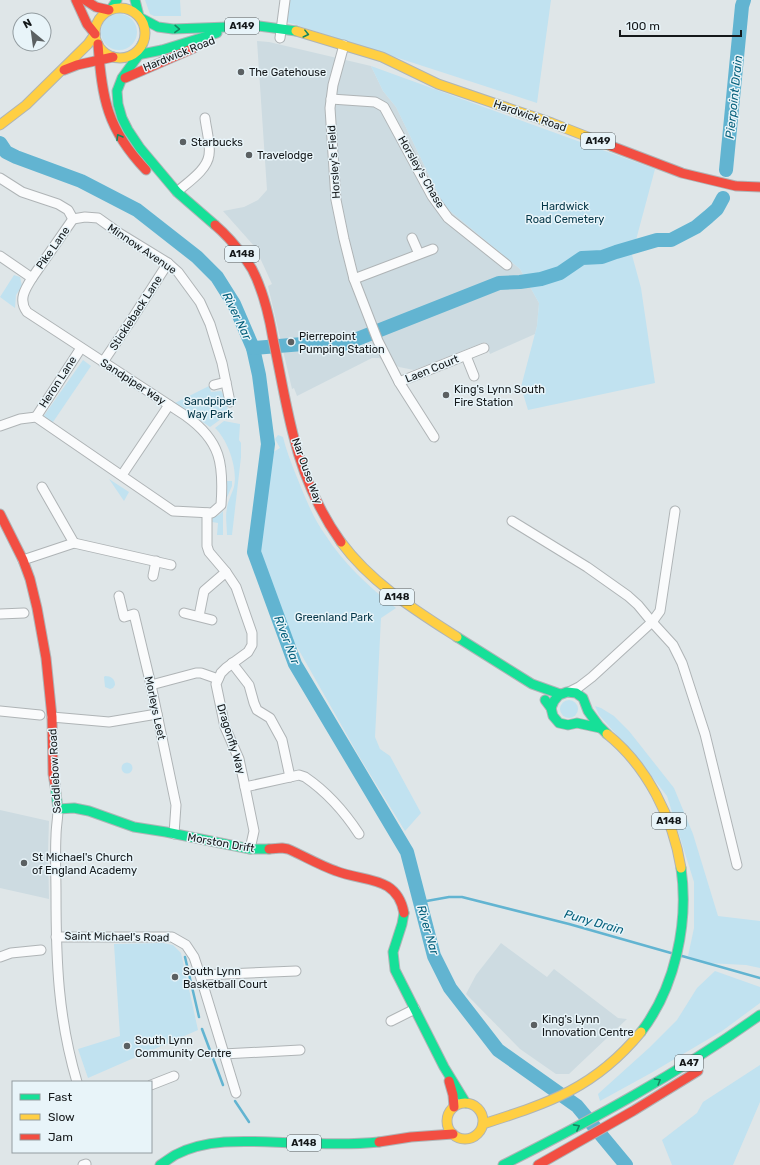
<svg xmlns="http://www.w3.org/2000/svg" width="760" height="1165" font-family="Rubik,sans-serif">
<rect width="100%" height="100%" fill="#dfe6e8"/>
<g fill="#cddbe1">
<polygon points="257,41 269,42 371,66 383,91 396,107 444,206 520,269 539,303 537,326 535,334 490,354 485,342 414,370 399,367 379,358 372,358 297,396 294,388 292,389 268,286 272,284 255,247 223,211 244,207 258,200 267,190"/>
<polygon points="0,810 49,821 48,852 49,899 0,888"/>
<polygon points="501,943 547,977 554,969 618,1018 627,1019 569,1074 556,1074 520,1049 466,994 476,975"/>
</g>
<g fill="#c1e2f0">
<polygon points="145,0 180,0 181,16 154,16 150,14"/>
<polygon points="290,0 551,0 537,103 287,22"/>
<circle cx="119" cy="32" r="18"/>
<polygon points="371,66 655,169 632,255 641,288 655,383 528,410 521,387 537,326 539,303 520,269 444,206 396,107 383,91"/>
<polygon points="14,275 20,277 22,286 16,295 15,308 0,297"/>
<polygon points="83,360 91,366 51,425 43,417"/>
<polygon points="209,386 211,392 221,391 223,394 228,409 221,419 210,427 175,403"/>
<path d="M224 421 240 424 239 440 241 443V457L232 535H227C227 526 225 516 227 508 228 500 232 494 234 487 238 469 228 440 215 428Z"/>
<path d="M278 435 283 437C286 450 291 462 296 475 303 492 313 518 324 533 343 563 369 587 396 608L381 618 375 737 380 749 390 756 421 813 405 831 360 758 292 638 262 559 260 542 270 454 280 448 275 439Z"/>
<polygon points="109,479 129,492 124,501"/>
<polygon points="226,481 232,481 232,486 225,502"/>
<polygon points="223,511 223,535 217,535 218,523 212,522 213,517 219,515"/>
<path d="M105 676C111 676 115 679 115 685L113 688 110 689 105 687 104 677Z"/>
<circle cx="569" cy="709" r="9"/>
<polygon points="595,706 601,708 614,716 629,731 674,788 693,834 718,916 760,921 760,968 746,965 707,963 688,956 694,928 694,882 667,796 639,760 599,715"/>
<circle cx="127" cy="768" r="5.5"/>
<polygon points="163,943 173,945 181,953 198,1030 88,1078 78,1049 120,1036 114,944"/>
<polygon points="715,971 760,987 760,1003 722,1031 651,1073 600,1101 598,1094 649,1048 677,1020 697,988"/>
<polygon points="760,1065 760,1102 733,1165 672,1165 662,1140 697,1113 703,1102"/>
</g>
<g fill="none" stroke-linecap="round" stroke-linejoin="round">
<g stroke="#62b4d1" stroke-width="2.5">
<polyline points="421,902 449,897 462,897 569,924 671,953"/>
<polyline points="682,956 760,978"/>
<polyline points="185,957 199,1017"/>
<polyline points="202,1029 223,1085"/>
<polyline points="235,1101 249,1122"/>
</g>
<g stroke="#62b4d1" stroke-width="14">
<polyline points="0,143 6,152 16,157 81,181 137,210 197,257 217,277 234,304 253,348 259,375 268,444 254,552 295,664 407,852 434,956 450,988 498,1050 577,1106 626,1165"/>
<polyline points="726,170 742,6 744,0"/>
<polyline points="253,348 303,344 323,346 342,345 499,283 520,282 541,279 560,273 582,258 602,257 616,252 657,240 671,240 696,227 708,217 717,209 723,198"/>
</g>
<g stroke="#afb4b6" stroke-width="11">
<g id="street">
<polyline points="280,38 285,0"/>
<polyline points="344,45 333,85 330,108 336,200 344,239 354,279 378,341 399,382 434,437"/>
<polyline points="331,99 375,102 384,107 432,196 448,218 507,265"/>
<polyline points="0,178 22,192 58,204 68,210 73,219 85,217 98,218 119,233 168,263 178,272 200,302 210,324 222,363 230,402"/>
<path d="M177 192C188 182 207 170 209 155 211 145 206 128 205 118"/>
<polyline points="412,238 419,254"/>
<path d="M0 256 32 278C25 289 18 300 27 312L186 416C221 441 224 464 221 505L212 513 173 511 36 417 20 419 0 426"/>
<polyline points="32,278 73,219"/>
<polyline points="354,279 433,249"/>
<polyline points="466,356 474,376"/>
<polyline points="103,362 130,322 168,263"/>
<polyline points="399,382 484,348"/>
<polyline points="214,385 226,382"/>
<polyline points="36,417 81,348"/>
<polyline points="122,475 169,405"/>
<polyline points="42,487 74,543"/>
<polyline points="675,511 660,611 652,622 673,645 682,663 705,734 737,865"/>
<polyline points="207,513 207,546 209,552 226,572 236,587 252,633 252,645 248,652 226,668 221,673 216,684 225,727 239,759 245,787 254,831 250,849"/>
<polyline points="512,521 587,567 628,596 638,605 652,622 592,677 579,687 569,692"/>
<polyline points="23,560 74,543 171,565"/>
<polyline points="153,576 156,561"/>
<polyline points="119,596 124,617 134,614 151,685 176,805 174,834"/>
<polyline points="184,613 212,620"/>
<polyline points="0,614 24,613"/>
<polyline points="199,616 204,591 226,572"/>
<polyline points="232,663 249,685 254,703 257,710 270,718 282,740 290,777"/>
<polyline points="151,685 196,673 201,673 218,679"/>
<polyline points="0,711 40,715"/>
<polyline points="52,717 109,722 157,714"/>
<path d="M245 787 299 775 305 777C327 792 344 811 359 834"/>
<path d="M58 809C58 818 56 827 56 836 55 855 56 875 56 894 56 961 58 1018 77 1082"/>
<polyline points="56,937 172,937 186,945 194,957 200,975 236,1093"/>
<polyline points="0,957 11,953 41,950"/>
<polyline points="200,975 296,971"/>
<polyline points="391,1021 415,1009"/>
<polyline points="223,1054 300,1050"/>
<polyline points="151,1085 174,1076"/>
<polyline points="83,1165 86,1164"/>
</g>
</g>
<g stroke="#afb4b6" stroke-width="11">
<g id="fast">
<polyline points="135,0 139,16"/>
<polyline points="111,9 117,0"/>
<polyline points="141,18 158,27 173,29 259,26 296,31"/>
<polyline points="142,45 138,56 122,78 117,91 118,104 122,118 128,130 140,148 177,192 215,225"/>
<polyline points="132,56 162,50 217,33"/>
<polyline points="457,637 532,684 560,694"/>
<polyline points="545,700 551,708 553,716 559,723 568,725 577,723 600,728"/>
<polyline points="551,708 554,701 559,695 567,692 576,693 583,698 588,711 599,726 607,734"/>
<polyline points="55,785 58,809 74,808 89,811 134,827 166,832 250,849 269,849"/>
<polyline points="404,913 402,924 393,952 395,970 444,1067 466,1103"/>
<path d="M641 1032C675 988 689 923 681 868"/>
<path d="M160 1165C165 1162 170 1158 175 1155 211 1136 257 1142 296 1143 323 1144 352 1145 379 1142"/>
<path d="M503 1165C592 1120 679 1073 760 1015"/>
</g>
</g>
<g stroke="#afb4b6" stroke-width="11">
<g id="slow">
<circle cx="120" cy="33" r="25"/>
<polyline points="296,31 382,57 438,84 552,123 611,146"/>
<polyline points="0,125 26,105 88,44 95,34"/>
<path d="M341 542C371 583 415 610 457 637"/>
<path d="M607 734C647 766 673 818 681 868"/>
<circle cx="465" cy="1121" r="18"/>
<path d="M483 1124C549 1103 595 1088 641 1032"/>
</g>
</g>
<g stroke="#afb4b6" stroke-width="11">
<g id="jam">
<polyline points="76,0 87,24 95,34"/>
<polyline points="85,0 96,7 109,10"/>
<path d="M98 44C102 99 107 129 146 170"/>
<polyline points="64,70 77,65 113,57"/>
<polyline points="125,78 194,48"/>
<polyline points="611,146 682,173 736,186 760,187"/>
<path d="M215 225C229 237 242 253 252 269 263 290 269 315 273 339 280 371 285 403 293 434 302 472 319 511 341 542"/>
<polyline points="0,514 23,560 30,579 37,608 46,658 52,717 53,774 55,785"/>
<path d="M269 849 282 848 288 849C304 856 319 865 336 871 364 882 397 875 404 913"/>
<polyline points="449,1081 453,1095 454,1107"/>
<polyline points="379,1142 411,1137 453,1134"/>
<polyline points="538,1165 633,1111 698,1071"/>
</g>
</g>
<use href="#street" stroke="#fafbfc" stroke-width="9"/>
<use href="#fast" stroke="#16e098" stroke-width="9"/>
<use href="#slow" stroke="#ffcf43" stroke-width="9"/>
<use href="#jam" stroke="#f24e42" stroke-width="9"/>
</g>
<defs><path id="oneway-chevron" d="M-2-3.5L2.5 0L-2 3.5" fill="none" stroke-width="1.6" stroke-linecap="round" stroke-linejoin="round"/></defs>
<g stroke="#15865f">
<use href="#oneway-chevron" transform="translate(177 29) rotate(2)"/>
<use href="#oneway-chevron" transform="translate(306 34) rotate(14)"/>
<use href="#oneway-chevron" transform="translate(119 137) rotate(-120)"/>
<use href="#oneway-chevron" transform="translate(658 1081) rotate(-31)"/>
<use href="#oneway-chevron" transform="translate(577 1127) rotate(-28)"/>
</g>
<g fill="#5b6062" stroke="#e8f4f9" stroke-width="1.5">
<circle cx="241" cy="72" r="4"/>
<circle cx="183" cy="142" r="4"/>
<circle cx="249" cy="155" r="4"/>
<circle cx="291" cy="342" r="4"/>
<circle cx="446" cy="395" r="4"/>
<circle cx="24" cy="863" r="4"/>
<circle cx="175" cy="977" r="4"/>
<circle cx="534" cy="1025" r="4"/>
<circle cx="127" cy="1046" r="4"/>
</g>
<g text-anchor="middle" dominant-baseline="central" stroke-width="3" stroke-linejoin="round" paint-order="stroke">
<g fill="#e8f4f9" stroke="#545a5d" stroke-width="1">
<rect x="225" y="18" width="34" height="16" rx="3"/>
<rect x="581" y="133" width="34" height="16" rx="3"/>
<rect x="225" y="246" width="34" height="16" rx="3"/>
<rect x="380" y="589" width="34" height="16" rx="3"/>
<rect x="652" y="813" width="34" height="16" rx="3"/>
<rect x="675" y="1055" width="28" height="16" rx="3"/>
<rect x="287" y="1135" width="34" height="16" rx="3"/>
</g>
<g font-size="10" font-weight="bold" fill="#14181a">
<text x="242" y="26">A149</text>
<text x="598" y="141">A149</text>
<text x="242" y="254">A148</text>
<text x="397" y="597">A148</text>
<text x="669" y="821">A148</text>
<text x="689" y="1063">A47</text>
<text x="304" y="1143">A148</text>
</g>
<g font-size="11" fill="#14181a" stroke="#e8f4f9">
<text transform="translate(179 54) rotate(-22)">Hardwick Road</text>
<text transform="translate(530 116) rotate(19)">Hardwick Road</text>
<text transform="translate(334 162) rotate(-94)">Horsley's Field</text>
<text transform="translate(421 172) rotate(60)">Horsley's Chase</text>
<text transform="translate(53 248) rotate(-55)">Pike Lane</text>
<text transform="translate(142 249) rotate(34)">Minnow Avenue</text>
<text transform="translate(136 313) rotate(-57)">Stickleback Lane</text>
<text transform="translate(432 369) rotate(-22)">Laen Court</text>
<text transform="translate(58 382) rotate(-57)">Heron Lane</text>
<text transform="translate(133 382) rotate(33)">Sandpiper Way</text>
<text transform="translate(307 471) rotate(70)">Nar Ouse Way</text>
<text transform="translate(155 708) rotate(78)">Morleys Leet</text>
<text transform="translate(231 739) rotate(73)">Dragonfly Way</text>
<text transform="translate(55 771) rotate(-93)">Saddlebow Road</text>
<text transform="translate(221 843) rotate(10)">Morston Drift</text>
<text transform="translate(117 937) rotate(1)">Saint Michael's Road</text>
</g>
<g font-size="11" fill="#14181a" stroke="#e8f4f9" text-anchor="start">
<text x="249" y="72">The Gatehouse</text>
<text x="191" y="142">Starbucks</text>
<text x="257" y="155">Travelodge</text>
<text x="299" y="336">Pierrepoint<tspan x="299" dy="13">Pumping Station</tspan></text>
<text x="454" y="389">King's Lynn South<tspan x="454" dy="13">Fire Station</tspan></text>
<text x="32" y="857">St Michael's Church<tspan x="32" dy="13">of England Academy</tspan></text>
<text x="183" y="971">South Lynn<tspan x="183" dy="13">Basketball Court</tspan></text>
<text x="542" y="1019">King's Lynn<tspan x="542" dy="13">Innovation Centre</tspan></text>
<text x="135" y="1040">South Lynn<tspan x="135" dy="13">Community Centre</tspan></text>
</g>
<g font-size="11" fill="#033547" stroke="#e8f4f9">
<text x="565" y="206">Hardwick<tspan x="565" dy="13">Road Cemetery</tspan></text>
<text x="210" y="401">Sandpiper<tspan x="210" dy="13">Way Park</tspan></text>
<text x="334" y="617">Greenland Park</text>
</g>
<g font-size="12" font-style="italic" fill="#025e7a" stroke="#e8f4f9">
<text transform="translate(734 97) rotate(-84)">Pierpoint Drain</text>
<text transform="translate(237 316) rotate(64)">River Nar</text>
<text transform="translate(287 640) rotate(69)">River Nar</text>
<text transform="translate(594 922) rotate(16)">Puny Drain</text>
<text transform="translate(428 930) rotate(74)">River Nar</text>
</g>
</g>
<rect x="12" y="1081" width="140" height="72" fill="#e8f4f9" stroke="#939ca0"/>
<rect x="20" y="1094" width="20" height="6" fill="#16e098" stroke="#939ca0"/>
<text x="48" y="1101" font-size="12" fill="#14181a">Fast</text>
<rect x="20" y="1114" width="20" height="6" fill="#ffcf43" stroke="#939ca0"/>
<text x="48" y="1121" font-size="12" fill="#14181a">Slow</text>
<rect x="20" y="1134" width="20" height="6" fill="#f24e42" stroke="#939ca0"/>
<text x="48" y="1141" font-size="12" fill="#14181a">Jam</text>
<g transform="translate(32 32) rotate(331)"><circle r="19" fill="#e8f4f9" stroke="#939ca0"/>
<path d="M0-3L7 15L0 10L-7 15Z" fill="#5b6062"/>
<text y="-6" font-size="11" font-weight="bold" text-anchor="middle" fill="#14181a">N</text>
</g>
<path d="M620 30v6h121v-6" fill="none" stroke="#14181a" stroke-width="2"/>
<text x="626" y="30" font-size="12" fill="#14181a" stroke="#e8f4f9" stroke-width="3" paint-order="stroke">100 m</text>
</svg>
